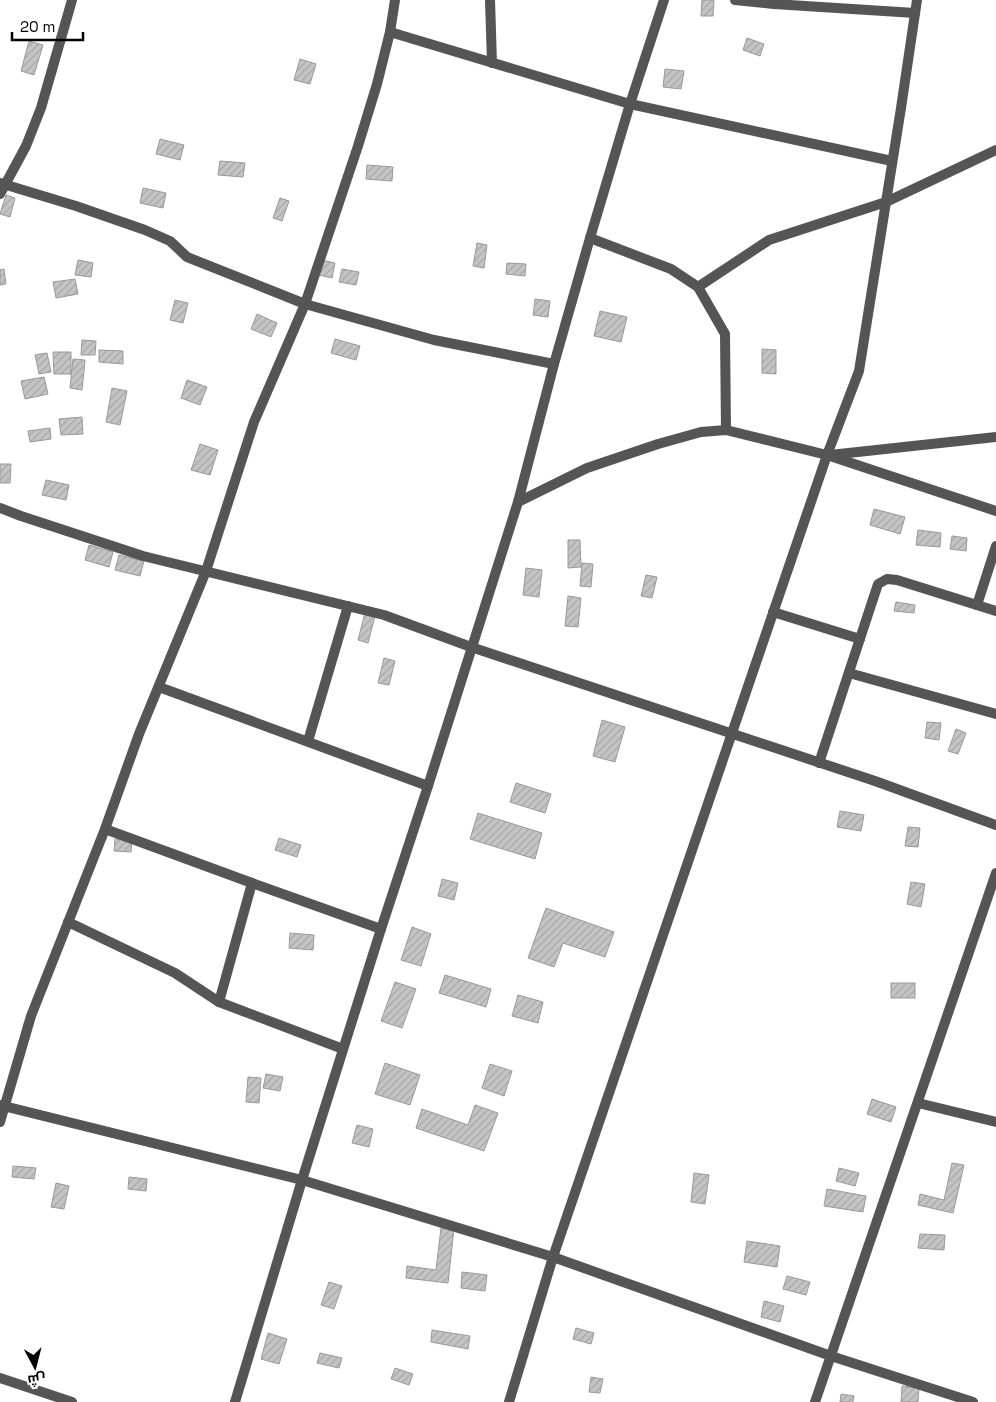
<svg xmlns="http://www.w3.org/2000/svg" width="996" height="1402" font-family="'Space Grotesk',Cairo,sans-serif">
<defs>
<pattern id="building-hatch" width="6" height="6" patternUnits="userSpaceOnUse" patternTransform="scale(1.25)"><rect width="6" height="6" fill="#c4c4c4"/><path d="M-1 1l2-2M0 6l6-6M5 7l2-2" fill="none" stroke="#a7a7a7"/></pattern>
</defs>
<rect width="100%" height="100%" fill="#fff"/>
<g fill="url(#building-hatch)" stroke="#999">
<polygon points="702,0 714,0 713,16 701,16"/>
<polygon points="747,38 764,44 760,56 743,50"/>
<polygon points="29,41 43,45 34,75 21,71"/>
<polygon points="300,59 316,64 310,84 294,80"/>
<polygon points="665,69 684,71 681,89 663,87"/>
<polygon points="160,139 184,145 180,160 156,154"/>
<polygon points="220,161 245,163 243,177 218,175"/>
<polygon points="367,165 393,167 392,181 366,179"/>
<polygon points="143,188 166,193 163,208 140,203"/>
<polygon points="6,195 15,198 10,217 0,214"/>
<polygon points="280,198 289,201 282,221 273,218"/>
<polygon points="477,243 487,245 484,268 473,266"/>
<polygon points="317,259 335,263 332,278 314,274"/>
<polygon points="78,260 93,263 91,277 75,275"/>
<polygon points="507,263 526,264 525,276 506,274"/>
<polygon points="4,269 6,284 0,285 0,270"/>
<polygon points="342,269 359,272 356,285 339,282"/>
<polygon points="75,279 78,294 56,298 53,282"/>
<polygon points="535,299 550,301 548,317 533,315"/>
<polygon points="175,300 188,303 183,323 170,320"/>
<polygon points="600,311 627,317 621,342 594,336"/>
<polygon points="257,314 277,323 271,337 251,329"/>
<polygon points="335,339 360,346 356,360 331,353"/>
<polygon points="82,340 96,341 95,355 81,355"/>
<polygon points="762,349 776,350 776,374 762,373"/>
<polygon points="99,350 123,351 123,364 99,362"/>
<polygon points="53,352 71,352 71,374 54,374"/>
<polygon points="47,353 51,372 39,374 35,355"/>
<polygon points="73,359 85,360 82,390 70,388"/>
<polygon points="44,377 48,394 25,399 21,381"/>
<polygon points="187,380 207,387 200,405 181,398"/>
<polygon points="112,388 127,391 120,425 106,422"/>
<polygon points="82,417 83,434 61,435 59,419"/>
<polygon points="50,428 51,439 30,442 28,431"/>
<polygon points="200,444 218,450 210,475 191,470"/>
<polygon points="0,464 11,464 10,483 0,483"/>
<polygon points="46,480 69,485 66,500 42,495"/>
<polygon points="874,509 905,517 900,534 870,525"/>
<polygon points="918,530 941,533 940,547 916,545"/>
<polygon points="952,536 967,538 966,551 950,549"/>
<polygon points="568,540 580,540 581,567 568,568"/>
<polygon points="89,545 113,552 109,567 85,560"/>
<polygon points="119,555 144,561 140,576 115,570"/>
<polygon points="582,563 593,564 591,587 580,586"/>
<polygon points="526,568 542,570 539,597 523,595"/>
<polygon points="646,575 657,577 652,598 641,596"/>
<polygon points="568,596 581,598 578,627 565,626"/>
<polygon points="896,602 915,605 914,613 894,611"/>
<polygon points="366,609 376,612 368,643 358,640"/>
<polygon points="384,658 395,661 389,685 378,683"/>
<polygon points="602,720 625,727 615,762 593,756"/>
<polygon points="927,722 941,723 939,740 925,738"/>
<polygon points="956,729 966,733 958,754 948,751"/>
<polygon points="516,783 551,794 545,813 510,802"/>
<polygon points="840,811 864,815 861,831 837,827"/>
<polygon points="478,813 542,833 535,859 470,839"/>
<polygon points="908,827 920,828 918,847 905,846"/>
<polygon points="279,838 301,845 297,857 275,850"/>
<polygon points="115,839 132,840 131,852 114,851"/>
<polygon points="442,879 458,883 454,900 438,896"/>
<polygon points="911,882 925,884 921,907 907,904"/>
<polygon points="546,908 614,932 605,957 563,943 554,967 528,958"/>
<polygon points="412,927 431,934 421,966 401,960"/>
<polygon points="290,933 314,935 313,950 289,948"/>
<polygon points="445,975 491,989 486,1007 439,993"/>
<polygon points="395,982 416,989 402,1028 381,1021"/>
<rect x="891" y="983" width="24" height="15"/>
<polygon points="518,995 543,1002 538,1023 512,1016"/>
<polygon points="385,1063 420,1075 410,1105 375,1094"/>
<polygon points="490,1064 512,1071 504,1096 482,1088"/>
<polygon points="266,1074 283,1077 280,1091 263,1088"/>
<polygon points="248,1077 261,1078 259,1103 246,1102"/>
<polygon points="872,1099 896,1107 891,1122 867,1114"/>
<polygon points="475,1105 498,1113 484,1151 416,1128 422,1109 468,1125"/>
<polygon points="357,1125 373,1129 369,1147 352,1143"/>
<polygon points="952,1163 964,1165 953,1213 918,1205 920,1194 944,1200"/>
<polygon points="13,1166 36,1168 34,1179 12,1177"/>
<polygon points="839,1168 859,1173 855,1186 836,1181"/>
<polygon points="694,1173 709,1175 705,1204 691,1202"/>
<polygon points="129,1177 147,1179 146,1191 128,1189"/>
<polygon points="56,1183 69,1186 64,1209 51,1207"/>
<polygon points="827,1189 866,1196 863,1212 824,1206"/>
<polygon points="441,1228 454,1229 448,1283 406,1278 407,1266 436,1270"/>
<polygon points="920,1234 945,1235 944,1250 918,1248"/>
<polygon points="747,1241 780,1246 777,1267 744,1262"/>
<polygon points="462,1272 487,1275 485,1291 461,1288"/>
<polygon points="787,1276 810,1282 806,1295 783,1289"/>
<polygon points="329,1282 342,1286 334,1309 321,1305"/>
<polygon points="764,1301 784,1306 780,1322 761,1317"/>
<polygon points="576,1328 594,1333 591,1344 573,1339"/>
<polygon points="432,1330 470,1336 468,1349 431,1342"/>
<polygon points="268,1333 287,1339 279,1364 261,1359"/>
<polygon points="320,1353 342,1358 339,1368 317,1363"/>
<polygon points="395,1368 413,1374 409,1385 391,1379"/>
<polygon points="591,1377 603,1379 600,1393 589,1392"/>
<polygon points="902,1386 919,1388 918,1402 901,1402"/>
<polygon points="841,1394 854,1396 853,1402 840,1402"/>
</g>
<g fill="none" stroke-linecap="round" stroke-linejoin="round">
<g stroke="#555" stroke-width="10">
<polyline points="490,0 492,63"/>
<polyline points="735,0 774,4 915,13"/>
<polyline points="390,32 630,104 892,161"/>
<polyline points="0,183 76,206 145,230 170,241 187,257 305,304 434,340 554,364"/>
<polyline points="0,194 26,146 41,108 72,0"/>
<polyline points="590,238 671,269 698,287 725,334 726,430"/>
<polyline points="698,287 769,240 886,202 996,150"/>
<polyline points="830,455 996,437"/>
<polyline points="518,502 587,468 658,444 701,432 726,430 827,455 996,511"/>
<polyline points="0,508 21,516 143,556 384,615 471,647 875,781 996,825"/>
<polyline points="977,605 996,546"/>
<polyline points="773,612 860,639"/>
<polyline points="849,673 996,714"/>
<polyline points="159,687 428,786"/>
<polyline points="308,741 348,606"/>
<polyline points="819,763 878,584 887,579 897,580 996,611"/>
<polyline points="105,829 252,883 381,929"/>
<polyline points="68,922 175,973 219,1002 343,1049"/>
<polyline points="219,1002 252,883"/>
<polyline points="918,1103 996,1122"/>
<polyline points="0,1105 302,1180 553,1257 831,1356 973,1402"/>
<polyline points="0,1122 31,1016 105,829 139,734 206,571 254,422 305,304 358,146 377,84 390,32 395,0"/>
<polyline points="0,1378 72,1402"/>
<polyline points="235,1402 302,1180 381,929 428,786 518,502 554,364 590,238 630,104 664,0"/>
<polyline points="509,1402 553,1257 827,455 859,371 901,108 917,0"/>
<polyline points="815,1402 996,873"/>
</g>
</g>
<g transform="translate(35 1367) rotate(173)" stroke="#ffffff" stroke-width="4" paint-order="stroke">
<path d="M0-4L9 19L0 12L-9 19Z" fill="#000000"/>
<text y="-8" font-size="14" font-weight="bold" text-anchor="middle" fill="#000000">ش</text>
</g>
<path d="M12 32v8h71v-8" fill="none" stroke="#000000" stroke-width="2.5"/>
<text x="20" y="32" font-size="15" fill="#000000" stroke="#ffffff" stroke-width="4" paint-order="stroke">20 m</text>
</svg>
